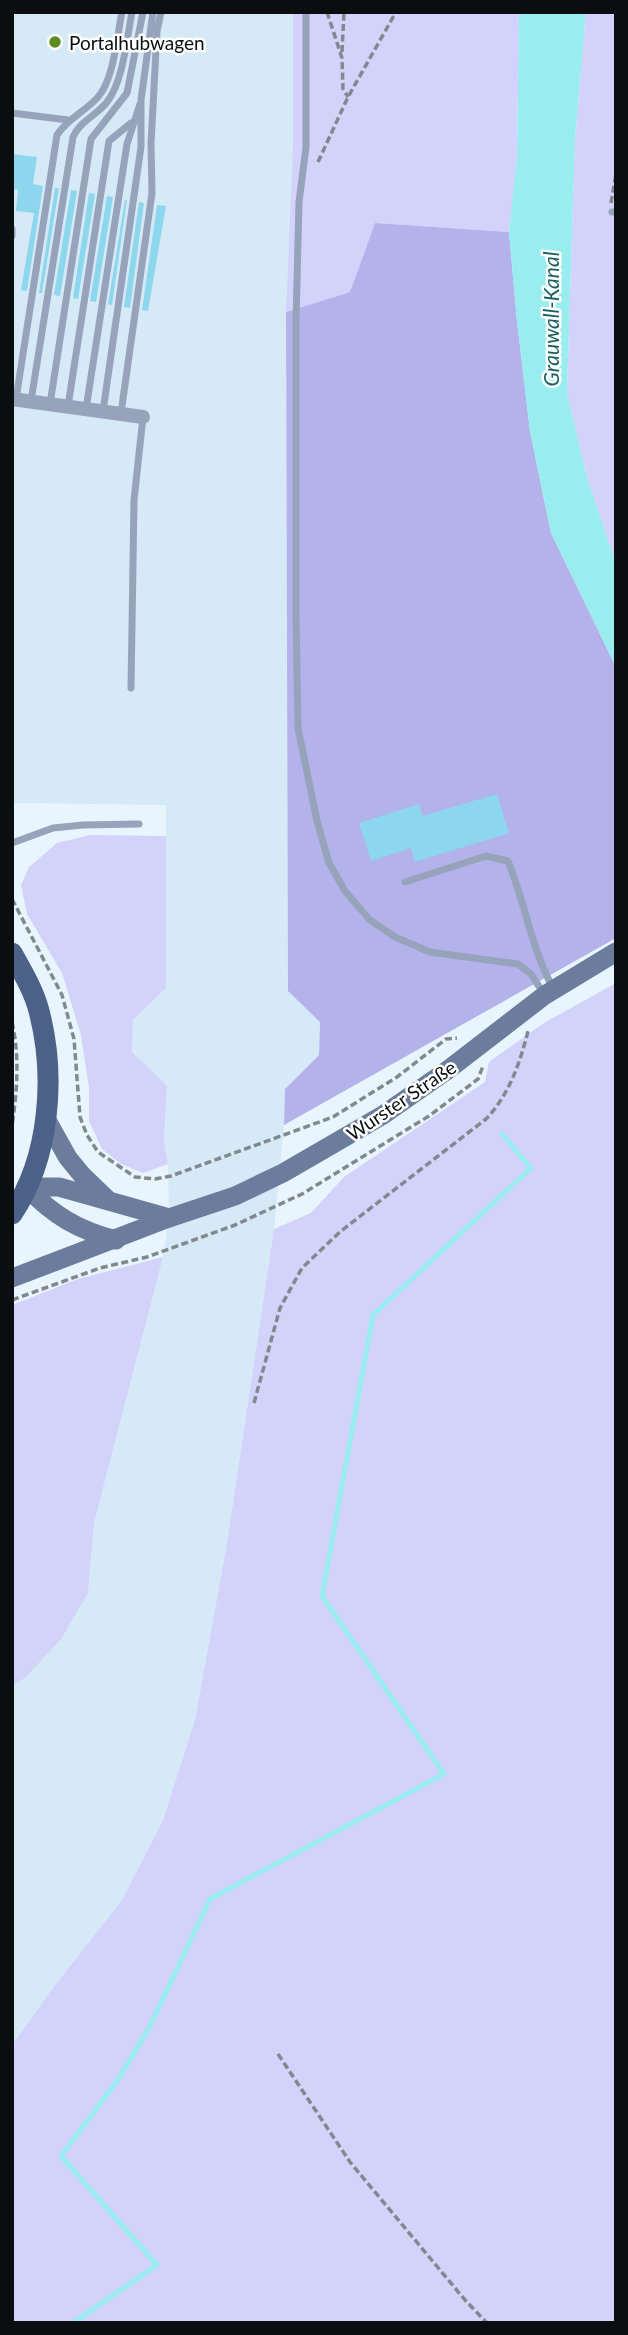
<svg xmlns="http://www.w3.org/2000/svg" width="628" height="2335" font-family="Lato,sans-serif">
<rect width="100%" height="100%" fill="#e9f5fe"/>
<polygon fill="#d6e9f6" points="12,12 293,12 293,144 286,312 288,991 320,1021 319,1055 285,1089 284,1125 274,1229 227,1543 195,1720 163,1820 122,1900 49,1993 12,2045 12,1687 26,1677 88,1593 94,1523 163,1257 169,1218 168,1164 164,1140 167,1087 132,1053 133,1020 166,988 166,805 12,803"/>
<g fill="#d2d2fb">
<polygon points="293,12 519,12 517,157 509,232 375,223 350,292 286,312 293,144"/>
<polygon points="586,12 616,12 616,564 587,478 567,393 575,139"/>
<polygon points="90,835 166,836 166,988 133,1020 132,1052 167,1086 164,1140 168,1164 143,1173 121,1164 102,1149 89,1121 89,1088 81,1035 62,973 27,914 21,885 29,867 57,843"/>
<polygon points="616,983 616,2323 12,2323 12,2045 49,1993 122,1900 163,1820 195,1720 227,1543 274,1229 311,1213 344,1177 485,1082 489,1062 544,1023"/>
<polygon points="163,1257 94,1523 88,1593 61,1639 26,1677 12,1687 12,1305 78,1279"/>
</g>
<polygon fill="#b3b2eb" points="375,223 509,232 517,321 530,431 551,533 616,667 616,938 284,1125 285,1089 319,1055 320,1022 288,991 286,312 350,292"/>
<polygon fill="#9aedee" points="519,12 586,12 575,139 567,393 587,478 616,564 616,667 551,533 530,431 517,321 509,232 517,157"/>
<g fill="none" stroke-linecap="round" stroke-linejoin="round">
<polyline stroke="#9aedee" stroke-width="5" points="73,2323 157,2265 61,2156 117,2081 149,2028 210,1899 444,1774 322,1596 373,1315 531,1168 502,1134"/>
</g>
<g fill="#8cd7ed">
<polygon points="12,154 37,157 33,184 43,186 27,291 21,290 34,213 16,211 18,190 12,189"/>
<polygon points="55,188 59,188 42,293 39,293"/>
<polygon points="71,190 77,191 60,296 54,295"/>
<polygon points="89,193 95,194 78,299 73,298"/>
<polygon points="107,196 113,197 96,302 90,301"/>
<polygon points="125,200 127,200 112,305 108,304"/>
<polygon points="139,202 144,203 130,308 124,307"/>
<polygon points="157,205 166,206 148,311 142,310"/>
<polygon points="497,794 509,833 415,862 411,848 371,861 359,823 419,804 423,816"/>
</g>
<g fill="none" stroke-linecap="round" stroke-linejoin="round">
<g stroke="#81898f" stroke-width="3.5" stroke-dasharray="7 3.5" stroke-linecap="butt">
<polyline points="327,12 342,58 343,89 348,97"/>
<polyline points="342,52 344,12"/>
<polyline points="318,162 348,97 396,12"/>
<polyline points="611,203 616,174"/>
<polyline points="12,899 62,995 74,1039 80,1117 87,1135 98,1152 135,1177 155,1179 171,1176 333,1117 397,1077 446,1039 457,1038"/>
<path d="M12 1022C20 1058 17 1091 12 1126"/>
<polyline points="12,1300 100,1268 147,1257 235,1225 302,1194 429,1116 478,1079 483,1066"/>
<path d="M254 1403 280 1308 302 1268 341 1231 486 1119C509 1095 520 1063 528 1031"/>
<polyline points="278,2054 350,2162 465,2300 487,2323"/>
</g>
<g stroke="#97a3ba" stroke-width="7">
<polyline points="306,12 306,147 299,202 296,321 296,613 298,728 317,821 329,863 345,891 370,920 395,937 430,952 518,964 531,974 544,994"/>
<polyline points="12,113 68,120"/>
<polyline points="612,212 616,212"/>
<polyline points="12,229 12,236"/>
<path d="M16 399 57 135C68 118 85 112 98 97 114 79 117 36 122 12"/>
<path d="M31 401 73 137C79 122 97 115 107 102 123 82 127 38 132 12"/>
<polyline points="50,404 91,139 127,93 143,12"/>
<polyline points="68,406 109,141 131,123"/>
<polyline points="86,409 127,144 140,104"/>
<polyline points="103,411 141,147 141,100 153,12"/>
<polyline points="121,413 152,193 151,144 157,31 161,12"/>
<polyline points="131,688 134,500 143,417"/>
<polyline points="12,843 53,828 83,825 139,824"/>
<path d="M405 882 486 856 508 861C525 902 531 948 553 988"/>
</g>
<polyline stroke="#97a3ba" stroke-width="14" points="12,399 143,417"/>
<g stroke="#6b7c9d" stroke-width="19">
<polyline points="45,1117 68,1158 82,1175 108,1200"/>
<polyline points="26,1187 59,1187 169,1218"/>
<path d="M26 1187C54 1216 78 1230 116 1240"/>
<polyline points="12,1278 169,1218 235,1196 283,1173 383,1115 449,1069 545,995 616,952"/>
</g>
<path stroke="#4c6188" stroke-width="21" d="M12 953C22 971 34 991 39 1011 56 1076 50 1158 12 1214"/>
</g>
<circle fill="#5e8c1f" stroke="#fff" stroke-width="2.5" cx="55" cy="42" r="7"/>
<g text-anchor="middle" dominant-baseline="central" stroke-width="5" stroke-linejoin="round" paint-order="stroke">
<g font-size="19" fill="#0b0e11" stroke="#fff" text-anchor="start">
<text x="69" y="42">Portalhubwagen</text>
</g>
<g font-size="19" fill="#0b0e11" stroke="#fff">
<text transform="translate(401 1100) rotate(-34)">Wurster Straße</text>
</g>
<g font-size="21" font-style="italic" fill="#1b6061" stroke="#fff">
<text transform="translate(550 319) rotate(-90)">Grauwall-Kanal</text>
</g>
</g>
<rect width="628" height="2335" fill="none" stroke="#0b0e11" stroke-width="28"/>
</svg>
